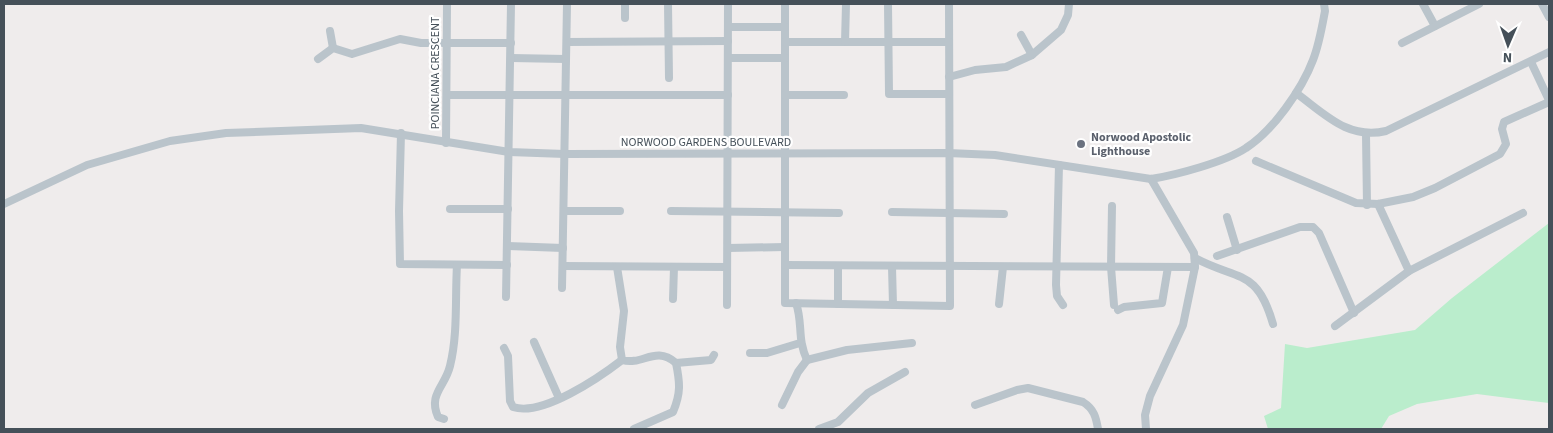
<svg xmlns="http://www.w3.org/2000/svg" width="1553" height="433" font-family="'Source Sans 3',sans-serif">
<rect width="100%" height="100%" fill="#efecec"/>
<polygon fill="#baedcc" points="1549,223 1549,403 1477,394 1417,404 1389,416 1381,429 1268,429 1264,416 1281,408 1285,344 1307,348 1415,330 1452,298"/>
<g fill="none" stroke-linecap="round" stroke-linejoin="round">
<g stroke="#bac4cb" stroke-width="8">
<polyline points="625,4 625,18"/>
<polyline points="668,4 669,78"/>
<polyline points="785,4 785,303 950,306 949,4"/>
<polyline points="888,4 889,94 949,94"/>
<polyline points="1423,4 1435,26"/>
<polyline points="1542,4 1549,17"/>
<polyline points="728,27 785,27"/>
<polyline points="330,31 333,48"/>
<polyline points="1021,35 1032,55"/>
<polyline points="567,42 728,41"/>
<polyline points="785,42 949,42"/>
<polyline points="845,42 846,4"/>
<polyline points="1402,43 1479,4"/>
<polyline points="511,58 566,59"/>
<polyline points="728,58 785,58"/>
<polyline points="318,59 333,48 352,54 400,39 421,43 511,43"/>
<polyline points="1531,62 1548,98"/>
<polyline points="949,77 975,70 1006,67 1032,55 1061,30 1068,15 1069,4"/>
<path d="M1296 93C1325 114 1348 140 1386 131L1549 52"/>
<polyline points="447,95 728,95"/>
<polyline points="785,95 844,95"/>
<polyline points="401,133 399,211 400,264 507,265"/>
<polyline points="1366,135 1367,205"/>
<polyline points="446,143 447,4"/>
<polyline points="1256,161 1356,203 1378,204 1413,197 1435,188 1500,154 1506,144 1502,129 1504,122 1549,102"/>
<polyline points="1059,165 1056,285 1057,296 1063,305"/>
<path d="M4 204 87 165 170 141 226 133 361 128 509 152 565 154 948 153 995 155 1151 179C1176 175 1225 162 1246 148 1273 131 1302 89 1313 60 1319 45 1322 27 1325 11L1324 4"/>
<polyline points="1378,204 1409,271"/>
<polyline points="1112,206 1111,267 1114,305"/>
<polyline points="450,209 508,209"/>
<polyline points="564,211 620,211"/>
<polyline points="671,211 839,213"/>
<polyline points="892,212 1004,214"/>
<polyline points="1227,217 1237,250"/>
<polyline points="507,246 563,248"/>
<polyline points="728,248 785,247"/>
<polyline points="1217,256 1300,227 1313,227 1319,233 1354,313"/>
<path d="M1195 258C1238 281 1257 268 1273 324"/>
<polyline points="785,265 1195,267"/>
<polyline points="563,266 727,267"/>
<polyline points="838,266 838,304"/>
<path d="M617 267 624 311 620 347 622 360C643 366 655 345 676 363 680 383 681 393 673 412L634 429"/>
<polyline points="892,267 893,305"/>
<polyline points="562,288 567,4"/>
<polyline points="506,297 511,4"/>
<polyline points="673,299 674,267"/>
<path d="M796 303C803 323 797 339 807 360L847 350 912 343"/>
<polyline points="999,304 1003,267"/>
<polyline points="727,305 728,4"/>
<polyline points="1118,310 1124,307 1162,303 1168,267"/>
<polyline points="1335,326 1409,271 1523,213"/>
<polyline points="534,342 559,398"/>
<path d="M504 348 508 356 510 401 513 407C542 417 600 377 622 360"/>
<polyline points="750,353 767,353 800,343"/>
<polyline points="676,363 711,360 714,355"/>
<polyline points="782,405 798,372 807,360"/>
<path d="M975 405 1017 390 1028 388 1083 402C1094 409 1096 417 1098 429"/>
<path d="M444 419 438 417C428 394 445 387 450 366 458 334 455 298 457 265"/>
<polyline points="819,429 838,422 868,393 905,372"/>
<polyline points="1146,429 1145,415 1150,396 1183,325 1195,267 1194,253 1151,179"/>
</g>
</g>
<circle fill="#6b7280" stroke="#fff" stroke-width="2" cx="1081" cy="144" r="5"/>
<g text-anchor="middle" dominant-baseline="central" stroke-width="4.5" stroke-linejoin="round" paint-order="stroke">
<g font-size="12" fill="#455059" stroke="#fff">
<text transform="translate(435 73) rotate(-90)">POINCIANA CRESCENT</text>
<text x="706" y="142">NORWOOD GARDENS BOULEVARD</text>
</g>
<g font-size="12" font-weight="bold" fill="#5b616d" stroke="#fff" text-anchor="start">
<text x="1091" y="137">Norwood Apostolic<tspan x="1091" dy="14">Lighthouse</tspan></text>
</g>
</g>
<rect width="1553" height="433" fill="none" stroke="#455059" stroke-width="10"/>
<g transform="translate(1508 45) rotate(182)" stroke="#ffffff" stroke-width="4" paint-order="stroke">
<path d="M0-4L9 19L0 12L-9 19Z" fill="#455059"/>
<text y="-8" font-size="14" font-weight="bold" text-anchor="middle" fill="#455059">N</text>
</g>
</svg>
